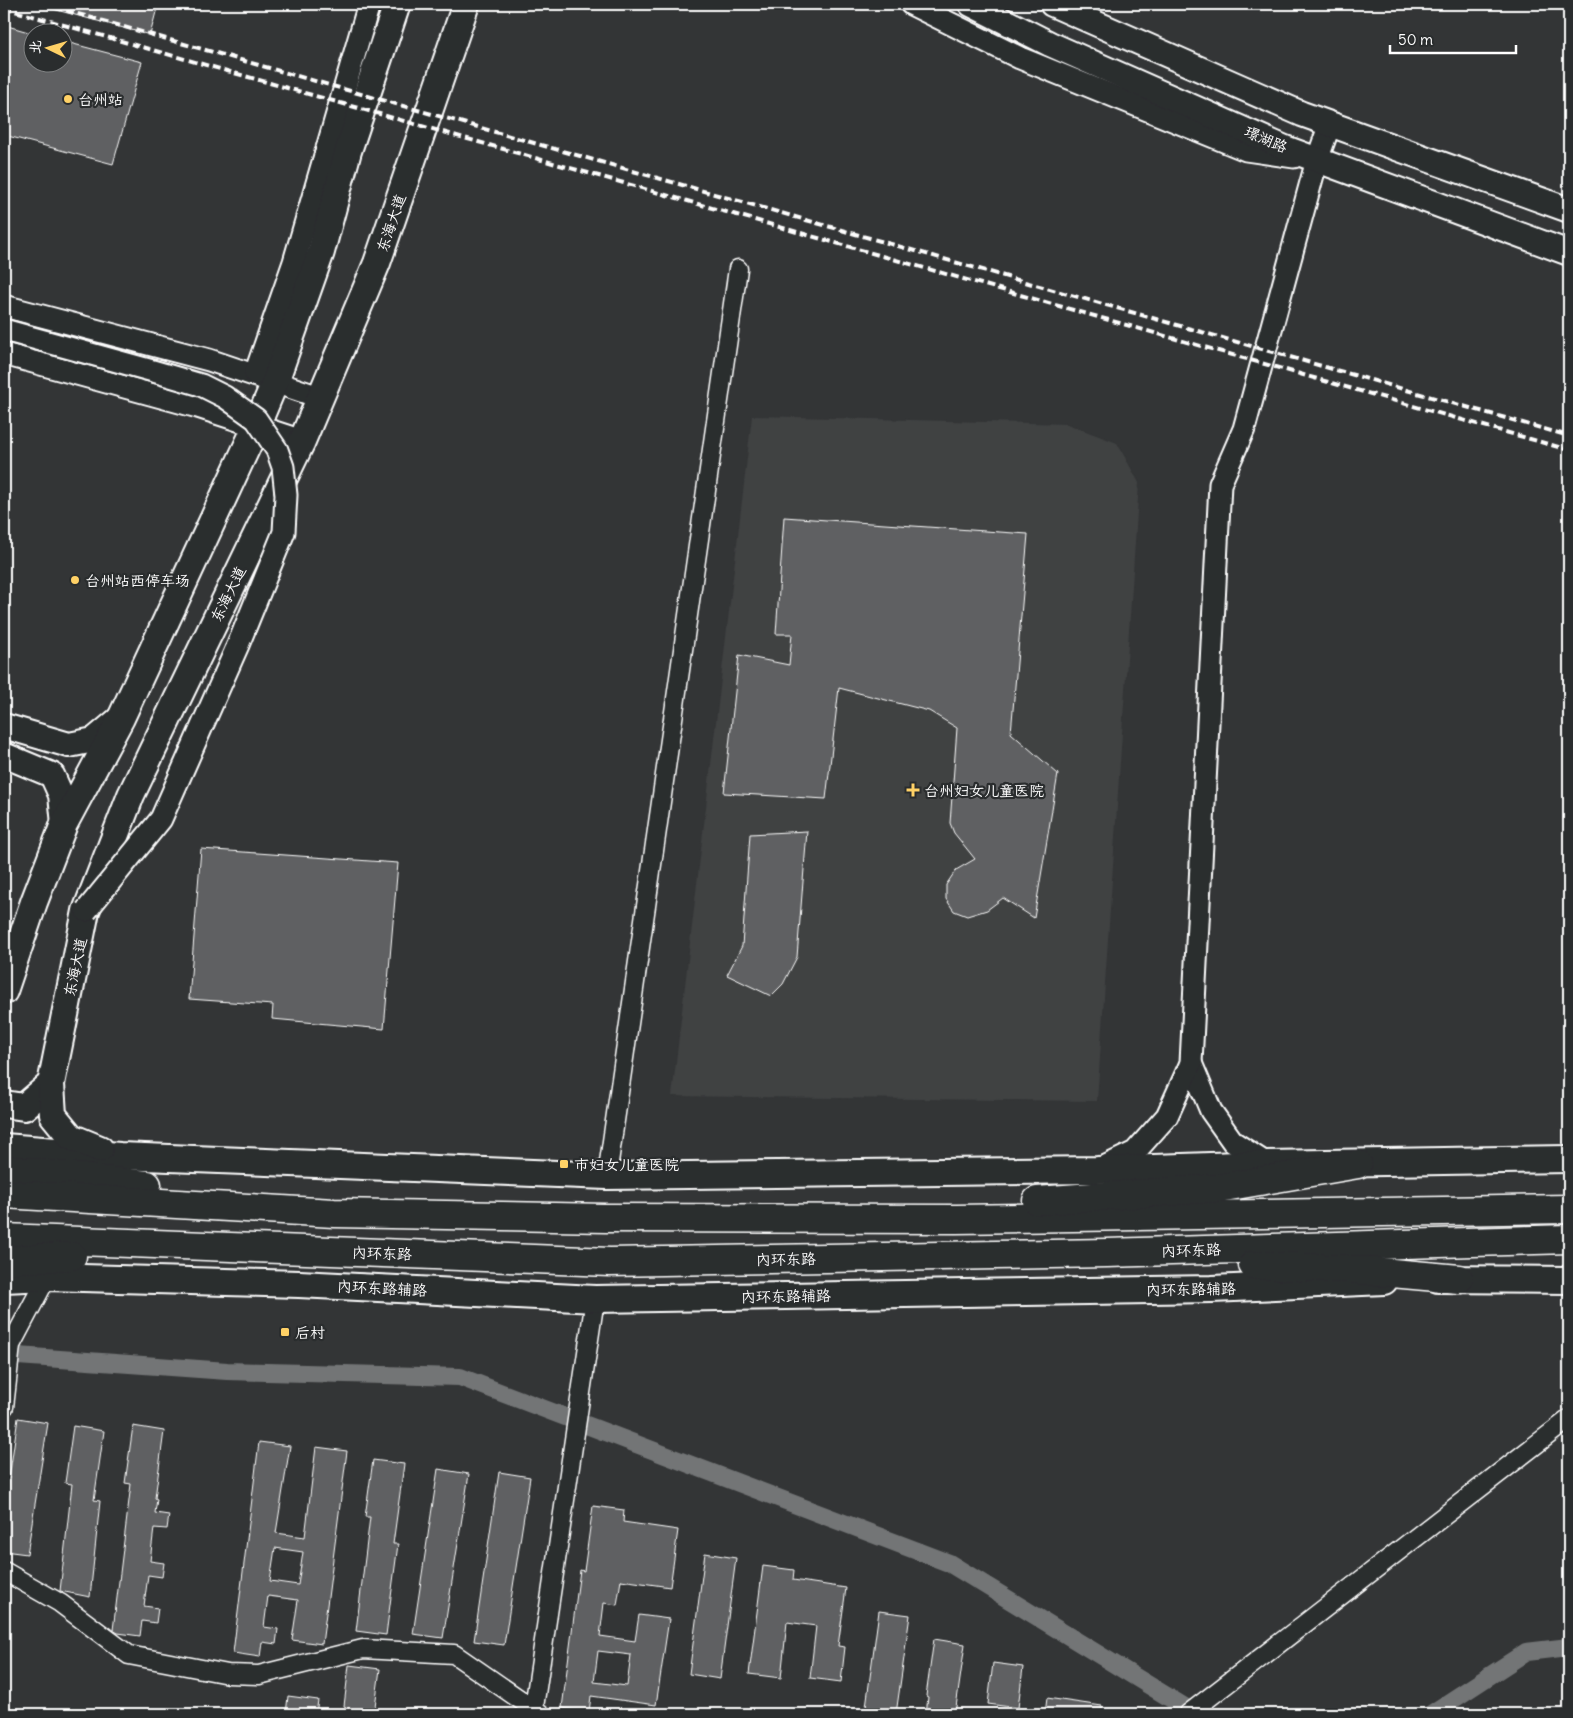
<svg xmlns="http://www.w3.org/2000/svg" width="1573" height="1718" font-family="Delius,'LXGW WenKai TC',sans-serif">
<rect width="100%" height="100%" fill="#333536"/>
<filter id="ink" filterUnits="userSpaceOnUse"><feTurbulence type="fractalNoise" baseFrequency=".02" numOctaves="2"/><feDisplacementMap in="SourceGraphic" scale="10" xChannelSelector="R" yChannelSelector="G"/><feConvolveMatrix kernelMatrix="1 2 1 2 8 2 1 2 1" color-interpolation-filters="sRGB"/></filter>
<g filter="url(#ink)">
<polygon fill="#404243" points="752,416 1067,424 1117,443 1139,483 1097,1101 672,1096"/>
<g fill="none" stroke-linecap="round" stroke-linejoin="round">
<g stroke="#737576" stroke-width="18">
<polyline points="4,1355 227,1371 460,1377 949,1563 1196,1714"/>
<polyline points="1431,1714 1526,1652 1569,1647"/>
</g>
</g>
<g fill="#5f6162" stroke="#fff" fill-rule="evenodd">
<polygon points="49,4 158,4 150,35 49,8"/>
<polygon points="4,25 32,33 32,62 62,62 62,41 142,62 113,164 4,135"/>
<polygon points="784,517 1028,534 1011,733 1058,774 1034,918 1003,898 987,910 967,916 954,911 946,899 946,885 956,870 975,859 954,833 950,823 957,728 929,711 839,688 826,799 724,793 739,655 789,665 792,634 776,634"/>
<polygon points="807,831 797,957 783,984 771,996 727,975 742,946 750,834"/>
<polygon points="201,849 398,863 384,1029 272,1019 273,1005 189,999"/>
<polygon points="18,1418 48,1423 27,1554 4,1551 4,1512"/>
<polygon points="73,1426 104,1431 94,1500 100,1501 90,1597 60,1591 72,1484 65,1483"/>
<polygon points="133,1426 164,1431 155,1498 157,1499 155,1513 169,1515 167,1529 154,1528 150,1561 164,1563 162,1577 148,1575 144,1606 158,1608 156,1623 142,1621 140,1636 118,1633 113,1630 131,1484 125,1483"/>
<path d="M259 1442 290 1446 276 1533 305 1537 316 1447 347 1451 322 1644 292 1640 298 1600 268 1596 264 1627 278 1629 276 1644 262 1642 260 1657 233 1653ZM275 1548 303 1552 298 1585 270 1581Z"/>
<polygon points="373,1460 404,1464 393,1544 398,1544 386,1635 356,1631 370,1517 365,1517"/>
<polygon points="438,1469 469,1474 443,1638 413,1634"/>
<polygon points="499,1472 530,1477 504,1645 474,1641"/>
<path d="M593 1506 624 1510 623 1522 678 1530 670 1587 621 1580 617 1605 604 1603 600 1636 635 1641 639 1615 669 1619 656 1705 591 1696 589 1712 562 1708 580 1570 584 1571ZM598 1651 631 1655 627 1686 594 1682Z"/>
<polygon points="705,1553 736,1558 720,1679 689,1674"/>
<polygon points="763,1566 794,1570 793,1580 846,1588 838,1646 845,1647 841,1682 810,1678 816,1626 787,1622 781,1678 749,1674"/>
<polygon points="879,1611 910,1615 896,1714 865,1714"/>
<polygon points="934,1639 965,1644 955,1714 926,1714 928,1697 926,1696"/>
<polygon points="993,1663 1023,1667 1018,1708 988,1704"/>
<polygon points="349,1665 380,1669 374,1714 345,1714 346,1707 344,1706"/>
<polygon points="288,1696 318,1700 316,1714 286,1714"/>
<polygon points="1047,1698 1102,1706 1102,1714 1045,1714"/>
</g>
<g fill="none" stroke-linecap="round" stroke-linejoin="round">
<g stroke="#fff" stroke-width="21">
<g id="minor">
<polyline points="607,1176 738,269"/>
<polyline points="4,1407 11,1345 47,1277"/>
<polyline points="4,1571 60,1603 129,1655 228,1674 259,1675 363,1649 454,1654 541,1714"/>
<polyline points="533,1714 595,1299"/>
<polyline points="1188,1714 1569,1419"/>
</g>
</g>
<g stroke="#fff" stroke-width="25">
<g id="tertiary">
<polyline points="911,4 1020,58 1246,150 1294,157"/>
<polyline points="4,306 209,360 319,397"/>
<polyline points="4,354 198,407 302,441"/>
<polyline points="255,374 294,262 369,4"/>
<polyline points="1191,1063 1211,1111 1233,1142 1267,1164"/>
<polyline points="1102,1168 1135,1152 1167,1116 1191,1063 1220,484 1244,429 1317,160 1330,124"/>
</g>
</g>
<g stroke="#fff" stroke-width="28">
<g id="secondary">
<polyline points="971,4 1050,44 1285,148 1569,253"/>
<polyline points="1052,4 1302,114 1569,210"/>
<polyline points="4,726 69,745 94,740 119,719"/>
<polyline points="4,755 52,775 61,795 64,824"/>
</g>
</g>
<g stroke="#fff" stroke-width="30">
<g id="primary">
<polyline points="4,991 34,902 64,824 121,718 257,425 275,382 321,252 348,151 397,4"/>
<polyline points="4,1104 24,1107 51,1084"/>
<polyline points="4,1147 120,1156 607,1176 1097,1170 1267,1164 1569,1159"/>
<polyline points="100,1149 71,1137 53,1115 51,1084 86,911 131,795 302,441 377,263 466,4"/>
<polyline points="4,1279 47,1277 299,1284 595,1299 1212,1289 1384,1281"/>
<polyline points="1438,1279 1569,1280"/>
</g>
</g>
<g stroke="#fff" stroke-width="31">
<g id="trunk">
<polyline points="4,1169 147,1185"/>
<polyline points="4,1194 334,1213 606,1218 956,1219 1569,1209"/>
<polyline points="1037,1201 1218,1188 1358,1164"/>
<polyline points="4,1238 610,1262 1107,1253 1569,1239"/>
<polyline points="4,1260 72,1256"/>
<polyline points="1253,1265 1347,1269 1459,1279"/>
</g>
</g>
<use href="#minor" stroke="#2a2d2e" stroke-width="18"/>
<use href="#tertiary" stroke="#2a2d2e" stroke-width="21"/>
<use href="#secondary" stroke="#2a2d2e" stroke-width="24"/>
<use href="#primary" stroke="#2a2d2e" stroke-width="26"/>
<use href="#trunk" stroke="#2a2d2e" stroke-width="28"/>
<g stroke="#fff" stroke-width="4" stroke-dasharray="8 4" stroke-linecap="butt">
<polyline points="43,4 1569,436"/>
<polyline points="4,8 1569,450"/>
</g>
<g stroke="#fff" stroke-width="25" stroke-linecap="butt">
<polyline id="tertiary-bridge" points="4,330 153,371 201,385 225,397 256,419 277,450 283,467 286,495 284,532 238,645 161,819 86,911"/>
</g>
<use href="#tertiary-bridge" stroke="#2a2d2e" stroke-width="21"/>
</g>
</g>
<g fill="#ffd166" stroke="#2a2d2e" stroke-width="2">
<circle cx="68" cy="99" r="5"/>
<circle cx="75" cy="580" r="5"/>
<path d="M910.5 782.5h5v5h5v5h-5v5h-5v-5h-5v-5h5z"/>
<rect x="559" y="1159" width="10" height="10" rx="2.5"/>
<rect x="280" y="1327" width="10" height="10" rx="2.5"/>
</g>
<g text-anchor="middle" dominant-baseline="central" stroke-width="4.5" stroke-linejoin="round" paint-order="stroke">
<g font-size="15" fill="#fff" stroke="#2a2d2e" text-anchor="start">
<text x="78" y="99">台州站</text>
<text x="85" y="580">台州站西停车场</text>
<text x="924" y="790">台州妇女儿童医院</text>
<text x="574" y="1164">市妇女儿童医院</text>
<text x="295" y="1332">后村</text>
</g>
<g font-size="15" fill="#fff" stroke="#2a2d2e">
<text transform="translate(1266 139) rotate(23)">璟湖路</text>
<text transform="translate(391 223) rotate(-71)">东海大道</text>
<text transform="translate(228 594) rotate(-64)">东海大道</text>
<text transform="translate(75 967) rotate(-78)">东海大道</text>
<text transform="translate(1191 1250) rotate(-2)">内环东路</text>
<text transform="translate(382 1253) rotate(2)">内环东路</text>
<text transform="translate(786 1259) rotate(-1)">内环东路</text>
<text transform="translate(382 1288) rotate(3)">内环东路辅路</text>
<text transform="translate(1191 1289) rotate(-1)">内环东路辅路</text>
<text transform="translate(786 1296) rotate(-1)">内环东路辅路</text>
</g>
</g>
<rect width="1573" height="1718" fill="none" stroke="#2a2d2e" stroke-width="20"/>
<rect x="10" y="10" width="1553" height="1698" fill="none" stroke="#fff" stroke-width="2" filter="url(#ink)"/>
<g transform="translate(48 48) rotate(275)"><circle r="24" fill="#2a2d2e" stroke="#7f8182"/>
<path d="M0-4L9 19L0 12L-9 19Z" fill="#ffd166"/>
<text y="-8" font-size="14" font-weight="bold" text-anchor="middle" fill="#ffffff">北</text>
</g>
<path d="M1390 45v8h126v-8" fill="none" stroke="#ffffff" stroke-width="2.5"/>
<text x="1398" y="45" font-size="15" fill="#ffffff" stroke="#2a2d2e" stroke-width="4" paint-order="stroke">50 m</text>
</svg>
